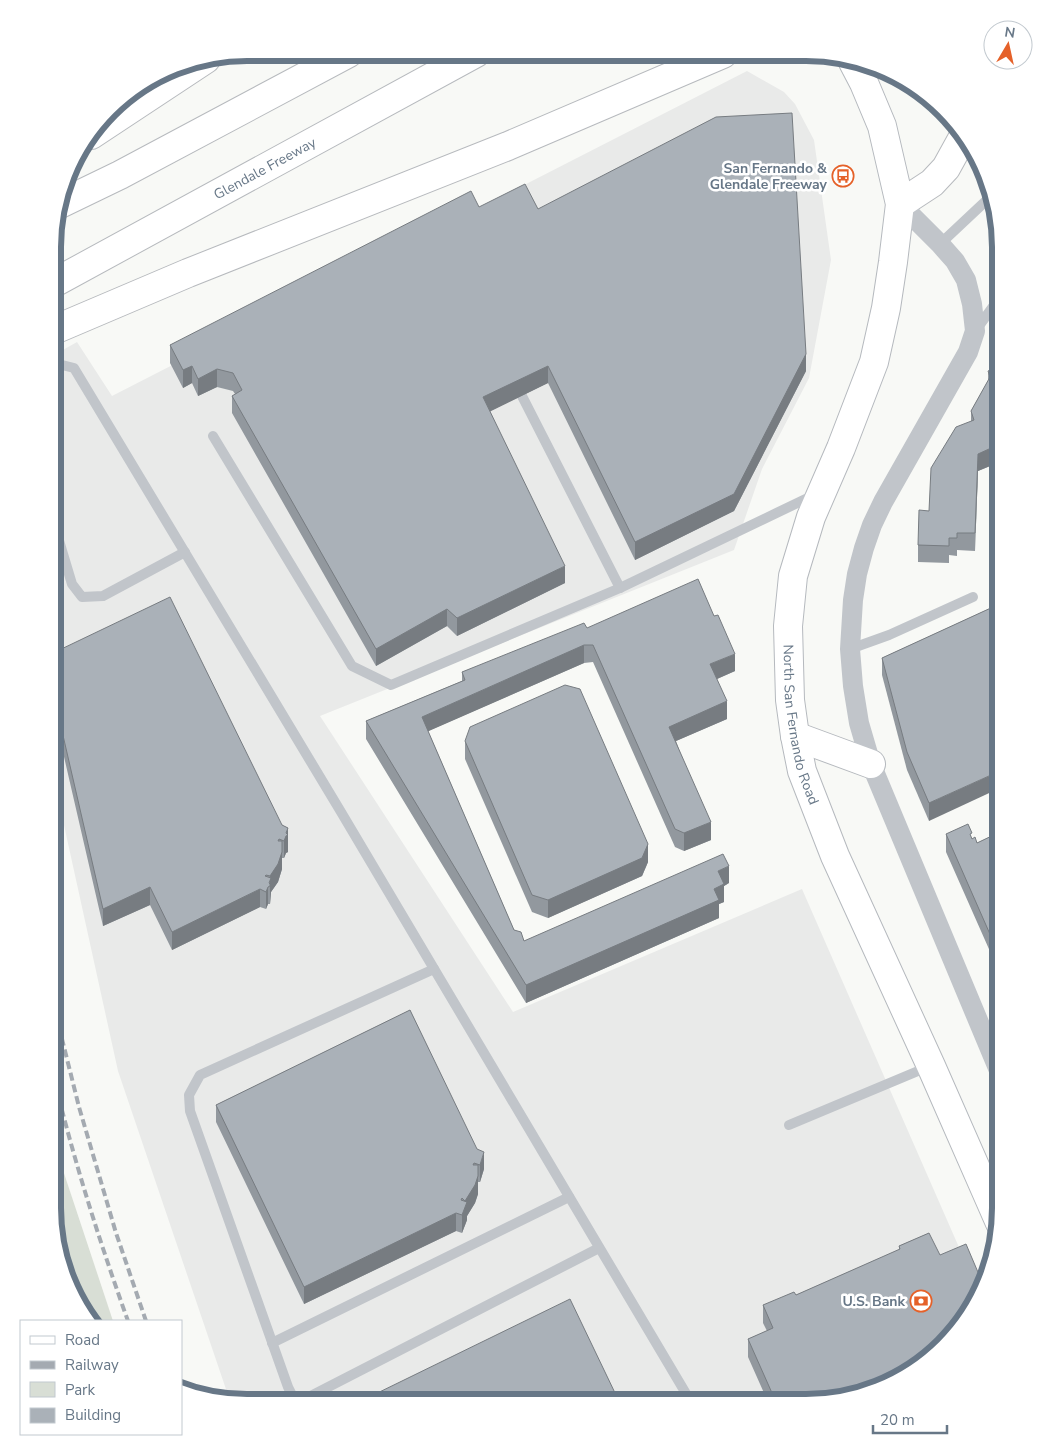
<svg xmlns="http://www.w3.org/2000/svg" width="1053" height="1455" font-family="'Nunito Sans',sans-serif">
<rect width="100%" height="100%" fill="#f8f9f6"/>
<polygon fill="#e9eae9" points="747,71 784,92 795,104 814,140 831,260 809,378 762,469 734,550 320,716 513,1012 802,889 979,1293 806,1402 230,1401 118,1071 53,775 54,355 77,342 112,396"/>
<polygon fill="#d8ded5" points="53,1140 113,1321 95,1321 72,1294 53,1208"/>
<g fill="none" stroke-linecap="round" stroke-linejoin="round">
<g stroke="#b5b9be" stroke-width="30">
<g id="primary">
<path id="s1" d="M852 60 864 83 882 126 900 204 893 262 886 308 874 362 841 448 811 517 793 576 788 626 790 700 795 736 802 771 835 856 931 1066 1000 1223"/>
<polyline points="795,736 871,764"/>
</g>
</g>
<g stroke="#b7babe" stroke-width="30">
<g id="highway">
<polyline points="91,135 206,59"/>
<polyline points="60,204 120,175 349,53"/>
<polyline points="900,204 932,183 946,168 962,139"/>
<path id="s2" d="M54 283 476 53"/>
<polyline points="54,330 188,273 508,146 723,54"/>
</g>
</g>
<g stroke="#c1c5ca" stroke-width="10">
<polyline points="940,244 989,198"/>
<polyline points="976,330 1000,297"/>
<polyline points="54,363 74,368 341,812 691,1402"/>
<polyline points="522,396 620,588"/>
<polyline points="213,436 352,666 391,685 620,588 814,495"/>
<polyline points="54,524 72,584 82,597 103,596 185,552"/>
<polyline points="850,649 889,635 973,597"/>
<polyline points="789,1125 930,1066"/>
<polyline points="272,1343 569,1197"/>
<polyline points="295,1401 288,1387 190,1111 189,1095 200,1075 434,969"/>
<polyline points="301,1401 599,1248"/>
</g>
<polyline stroke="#c1c5ca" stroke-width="20" points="900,204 940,244 955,261 966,280 972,304 975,331 968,352 883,502 872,525 864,548 857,574 853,600 850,649 853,686 859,723 871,764 1000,1073"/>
<use href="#primary" stroke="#fff" stroke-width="28"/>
<use href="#highway" stroke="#fff" stroke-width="28"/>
<g stroke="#a4aab1" stroke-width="4" stroke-dasharray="8 4" stroke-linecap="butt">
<polyline points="53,1003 79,1107 116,1233 146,1321"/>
<path d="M53 1074C73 1158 99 1240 128 1321"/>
</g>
</g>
<g fill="#92989e">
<polygon points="479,207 538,209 806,371 734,511 635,560 548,383 490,411 565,583 457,636 447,626 376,666 232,413 232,396 235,394 233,391 217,387 198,396 192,383 183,388 170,363 170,345"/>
<polygon points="1000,366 996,496 997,463 978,471 975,551 957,550 957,556 949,555 949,563 918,562 918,545 929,511 971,421 971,411 988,381 988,371"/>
<polygon points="993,607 929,821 907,770 882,675 882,658"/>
<polygon points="587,628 735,671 717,679 727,719 676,741 711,840 684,851 675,847 593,662 584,663 428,731 514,930 524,941 729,883 724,886 724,902 719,904 719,918 526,1003 366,739 366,721 462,681 462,672"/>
<polygon points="53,653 282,825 288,828 288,852 286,853 284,858 282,858 282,869 278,882 271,892 270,904 268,904 266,909 260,907 172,950 150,905 103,926 53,709"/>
<polygon points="465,741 648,862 642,876 548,918 532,912 465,759"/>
<polygon points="1000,832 1000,974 946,852 946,834 972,839 977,843"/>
<polygon points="410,1010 484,1169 480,1182 478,1182 478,1194 475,1203 467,1216 467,1220 462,1233 456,1231 304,1304 216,1122 216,1105"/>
<polygon points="929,1233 806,1402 768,1402 748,1357 748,1339 767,1331 763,1323 763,1305 796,1295 899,1250 899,1246"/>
</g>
<g fill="#777c81">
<polygon points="806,354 806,371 734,511 635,560 635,542"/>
<polygon points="192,366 192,383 183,388 183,370"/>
<polygon points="548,366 548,383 483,415 483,397"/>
<polygon points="217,369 217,387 198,396 198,379"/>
<polygon points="1000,444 1000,462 978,471 975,551 978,454"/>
<polygon points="1000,482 1000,494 996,496 996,484"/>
<polygon points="565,566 565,583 457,636 457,618"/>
<polygon points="447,609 447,626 376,666 376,649"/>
<polygon points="584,645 584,663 422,734 422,717"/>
<polygon points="735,654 735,671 710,682 710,664"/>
<polygon points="727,701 727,719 669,744 669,727"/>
<polygon points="1000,771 1000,788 929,821 929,803"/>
<polygon points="711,822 711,840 684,851 684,833"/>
<polygon points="288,828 288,852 286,853 284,858 284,841"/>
<polygon points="648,844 648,862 642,876 548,918 548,900"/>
<polygon points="282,852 282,869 278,882 271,892 270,904 270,876"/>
<polygon points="729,866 729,883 724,886 724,902 719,904 719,918 526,1003 526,985 714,889 718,871"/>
<polygon points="150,887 150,905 103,926 103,909"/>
<polygon points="268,887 268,904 266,909 266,892"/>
<polygon points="260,889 260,907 172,950 172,932"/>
<polygon points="484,1152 484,1169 480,1182 480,1165"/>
<polygon points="478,1176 478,1194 475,1203 467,1216 467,1220 462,1233 462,1215 465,1207 465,1201"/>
<polygon points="456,1213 456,1231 304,1304 304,1287"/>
</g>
<g fill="#aab1b8" stroke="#777c81">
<polygon points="792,113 806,354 734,494 635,542 548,366 483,397 565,566 457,618 447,609 376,649 232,396 242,390 233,373 217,369 198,379 192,366 183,370 170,345 471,191 479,207 525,184 538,209 716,117"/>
<polygon points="1000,366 1000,444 978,454 975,533 957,533 957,538 949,538 949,546 918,545 919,510 929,511 931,468 956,427 974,420 971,411 990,377 988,371"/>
<polygon points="1000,460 1000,482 996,484 997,462"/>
<polygon points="698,579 714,616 718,615 735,654 710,664 727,701 669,727 711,822 684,833 675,829 593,645 584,645 422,717 514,930 521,932 524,941 723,854 729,866 718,871 724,884 714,889 719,900 526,985 366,721 465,680 462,672 584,623 587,628"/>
<polygon points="170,597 282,825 288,828 286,833 288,835 286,836 284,841 279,839 278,841 282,841 282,852 278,864 270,876 266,875 265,876 271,878 269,883 270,884 270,886 268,887 266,892 260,889 172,932 150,887 103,909 53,692 53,653"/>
<polygon points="993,607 1000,624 1000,771 929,803 907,752 882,658"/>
<polygon points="565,685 580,689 648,844 642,858 548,900 532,895 465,741 470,727"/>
<polygon points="968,824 972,833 970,834 972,839 975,837 977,843 1000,832 1000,957 946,834"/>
<polygon points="410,1010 477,1149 484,1152 480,1165 474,1163 473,1165 478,1165 478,1176 475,1185 465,1201 462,1198 461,1200 467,1202 462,1215 456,1213 304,1287 216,1105"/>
<polygon points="929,1233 940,1255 966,1244 983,1284 968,1316 934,1354 892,1383 806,1402 776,1402 748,1339 773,1328 763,1305 794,1292 796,1295 900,1249 899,1246"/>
<polygon points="570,1299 616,1395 622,1393 627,1402 361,1401"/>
</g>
<defs>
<g id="bus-ring" transform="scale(1.125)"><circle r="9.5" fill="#fff" stroke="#e56129" stroke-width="1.5"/><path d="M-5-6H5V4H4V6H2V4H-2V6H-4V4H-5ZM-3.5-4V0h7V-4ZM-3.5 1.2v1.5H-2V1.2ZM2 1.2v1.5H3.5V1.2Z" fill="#e56129"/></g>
<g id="bank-ring" transform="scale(1.125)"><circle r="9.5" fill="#fff" stroke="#e56129" stroke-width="1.5"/><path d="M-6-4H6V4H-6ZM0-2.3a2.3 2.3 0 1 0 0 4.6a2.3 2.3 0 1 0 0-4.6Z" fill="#e56129"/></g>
</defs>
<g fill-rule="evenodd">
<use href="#bus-ring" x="843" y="176"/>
<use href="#bank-ring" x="921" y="1301"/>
</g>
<g text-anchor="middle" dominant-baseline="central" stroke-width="5" stroke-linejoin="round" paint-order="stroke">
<g font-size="14" fill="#677787" stroke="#fff">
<text stroke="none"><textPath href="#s2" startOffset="240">Glendale Freeway</textPath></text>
<text stroke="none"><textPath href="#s1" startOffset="692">North San Fernando Road</textPath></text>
</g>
<g font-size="14" font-weight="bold" fill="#677787" stroke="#fff" text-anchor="end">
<text x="827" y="168">San Fernando &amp;<tspan x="827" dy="16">Glendale Freeway</tspan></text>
<text x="905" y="1301">U.S. Bank</text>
</g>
</g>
<path d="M0 0H1053V1455H0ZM247 61H806A186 186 0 0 1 992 247V1208A186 186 0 0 1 806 1394H247A186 186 0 0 1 61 1208V247A186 186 0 0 1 247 61Z" fill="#fff" fill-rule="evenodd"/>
<path fill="none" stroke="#677787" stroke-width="6" d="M247 61H806A186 186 0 0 1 992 247V1208A186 186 0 0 1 806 1394H247A186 186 0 0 1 61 1208V247A186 186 0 0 1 247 61Z"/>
<rect x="20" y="1320" width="162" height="115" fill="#ffffff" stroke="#c2c9cf"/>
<rect x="30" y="1336" width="25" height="8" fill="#ffffff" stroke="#c2c9cf"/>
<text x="65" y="1345" font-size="15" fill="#677787">Road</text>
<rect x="30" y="1361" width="25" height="8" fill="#a4aab1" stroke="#c2c9cf"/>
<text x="65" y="1370" font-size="15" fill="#677787">Railway</text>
<rect x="30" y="1382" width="25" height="15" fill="#d8ded5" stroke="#c2c9cf"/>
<text x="65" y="1395" font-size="15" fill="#677787">Park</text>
<rect x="30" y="1408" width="25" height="15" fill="#aab1b8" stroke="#c2c9cf"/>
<text x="65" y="1420" font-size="15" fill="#677787">Building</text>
<g transform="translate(1008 45) rotate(9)"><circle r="24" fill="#ffffff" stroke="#c2c9cf"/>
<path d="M0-4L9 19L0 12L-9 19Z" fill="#e56129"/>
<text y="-8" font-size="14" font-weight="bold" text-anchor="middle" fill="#677787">N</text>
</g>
<path d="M873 1425v8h74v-8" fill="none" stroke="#677787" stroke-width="2.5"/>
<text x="880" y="1425" font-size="15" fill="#677787" stroke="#ffffff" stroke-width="4" paint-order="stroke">20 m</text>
</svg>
